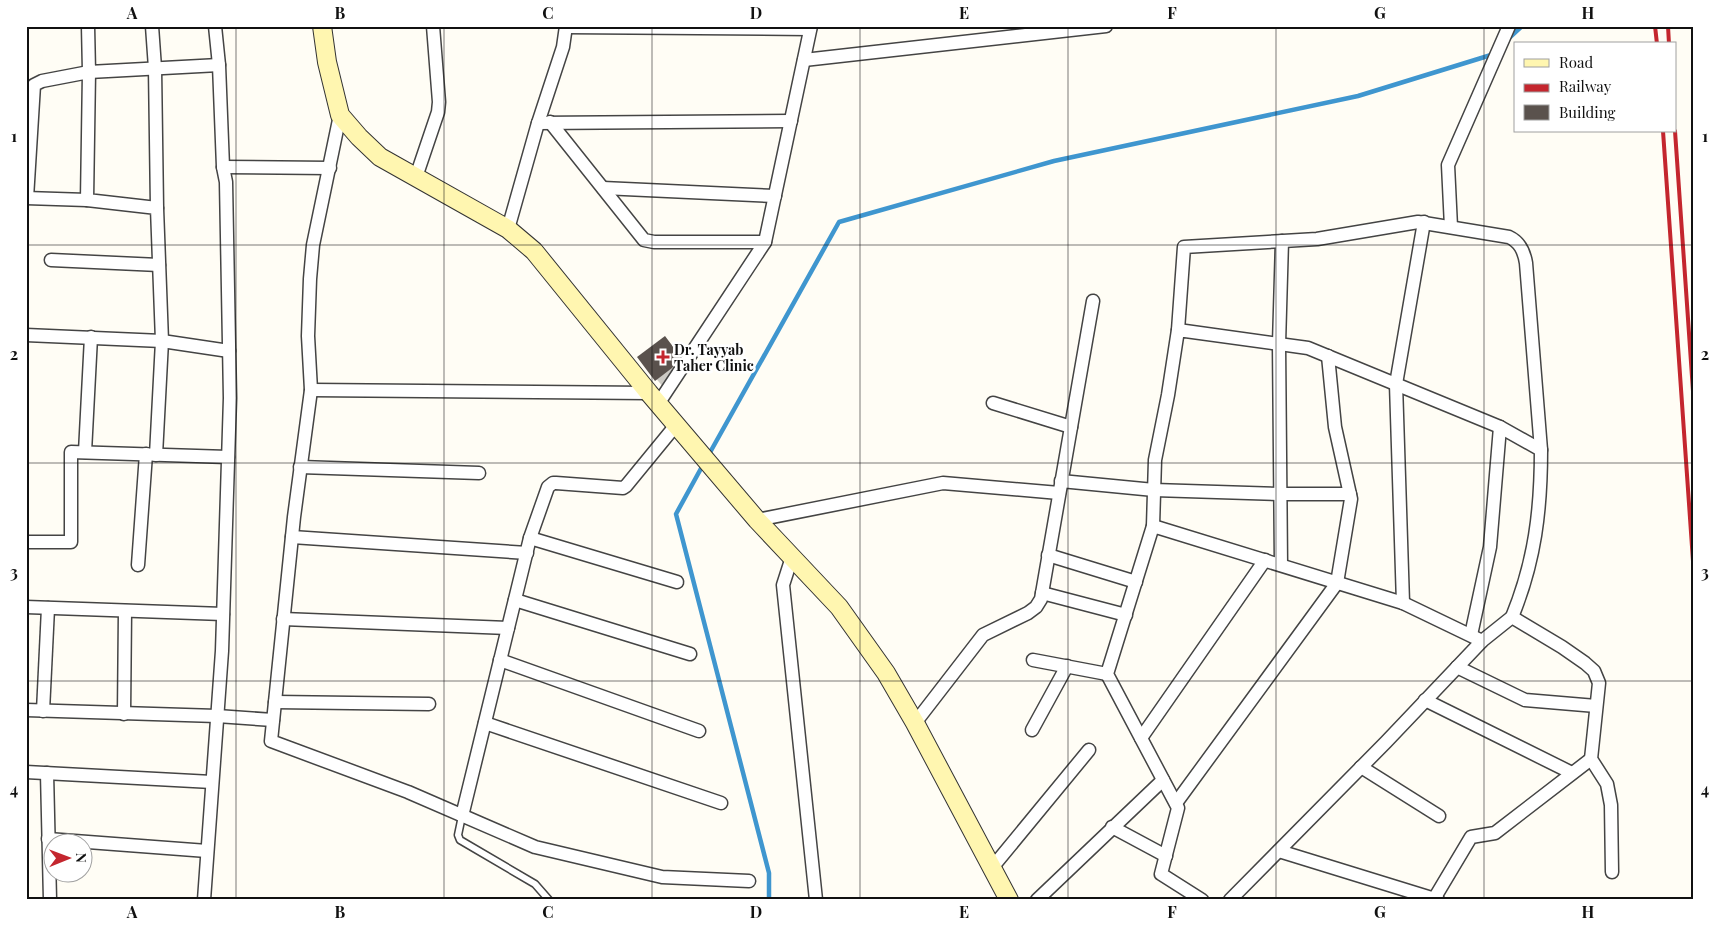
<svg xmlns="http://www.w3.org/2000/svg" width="1719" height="926" font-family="'Playfair Display',serif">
<rect width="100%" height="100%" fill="#fffdf5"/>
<polygon fill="#0003" points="665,337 687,364 664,388 639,358"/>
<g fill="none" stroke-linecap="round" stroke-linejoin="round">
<g stroke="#3f96cf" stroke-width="4.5">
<polyline points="1508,39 1522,26"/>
<polyline points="708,456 839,222 1054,161 1358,96 1491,55 1493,53"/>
<polyline points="704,463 676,514 769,873 769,900"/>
</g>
</g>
<polygon fill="#5a524d" points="665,336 680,356 672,368 655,381 637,357"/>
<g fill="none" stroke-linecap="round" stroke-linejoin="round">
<g stroke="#444" stroke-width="9">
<polyline id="lane" points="462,816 458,835 460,840 535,884 549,900"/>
</g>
<g stroke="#444" stroke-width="15">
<g id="street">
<polyline points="88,26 89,72 219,65"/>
<polyline points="152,26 155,68 157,208"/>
<polyline points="566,27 810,29"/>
<polyline points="804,60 1106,26"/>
<polyline points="340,115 313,245 310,279 308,336 311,390 294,517 271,741 408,792 535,847 662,877 749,881"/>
<polyline points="550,122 644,240 654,242 765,242"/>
<polyline points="538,123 791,121"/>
<polyline points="223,167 330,168"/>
<polyline points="416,177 438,112 439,102 433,26"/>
<polyline points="603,188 775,196"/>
<polyline points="26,198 87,200"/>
<polyline points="27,198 34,85 42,81 89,72 87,200 157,208 162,341 229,351"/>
<polyline points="1451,227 1448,165 1509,26"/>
<polyline points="508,229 538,123 563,47 566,26"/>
<polyline points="51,260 159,265"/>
<path d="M1178 330 1184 247 1317 239 1418 222 1509 237C1520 242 1524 251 1526 263L1541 450"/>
<polyline points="26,335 162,341 156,455"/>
<polyline points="311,390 649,393"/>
<polyline points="993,403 1071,427"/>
<polyline points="658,404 765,242 811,26"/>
<polyline points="85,452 91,337"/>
<polyline points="300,467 479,473"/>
<polyline points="1061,481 1154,490 1280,494 1350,494"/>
<polyline points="757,520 943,483 1059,493"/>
<path d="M1153 526 1155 460 1168 395 1178 330 1308 348 1500 427 1541 450C1541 510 1535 561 1512 617"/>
<polyline points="292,537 527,553"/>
<polyline points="530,538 677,582"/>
<polyline points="26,542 71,542 71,452 228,457"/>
<polyline points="1048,555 1136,582"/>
<polyline points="792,557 783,585 816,900"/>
<polyline points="138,565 146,454"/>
<polyline points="1281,565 1279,344 1282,241"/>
<polyline points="1042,593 1126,615"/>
<polyline points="515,600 690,654"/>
<polyline points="1403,603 1396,384 1424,222"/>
<polyline points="26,607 223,614"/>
<polyline points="283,619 508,628"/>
<polyline points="1471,635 1490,547 1500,427"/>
<polyline points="500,660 699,731"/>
<polyline points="1033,660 1107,674"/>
<polyline points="1457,667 1525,700 1596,706"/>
<polyline points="1425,700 1572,773"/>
<polyline points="275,702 429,704"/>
<polyline points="26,710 217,716 273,720"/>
<polyline points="43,711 48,608"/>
<polyline points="124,714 125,611"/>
<polyline points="485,723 721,803"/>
<polyline points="915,723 983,635 1028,613 1036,607 1041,599 1093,301"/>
<polyline points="1032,730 1067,666"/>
<polyline points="1141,738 1265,560"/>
<polyline points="1361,767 1439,816"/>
<polyline points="26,772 212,782"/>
<polyline points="47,773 50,900"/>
<polyline points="1176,803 1337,583 1351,499 1335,427 1328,356"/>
<polyline points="462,816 530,538 548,487 553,483 556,483 623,488 626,486 676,425"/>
<polyline points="1112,827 1166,856"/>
<polyline points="48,839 207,851"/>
<polyline points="1279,851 1438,900"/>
<polyline points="991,869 1089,750"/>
<polyline points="1434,899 1471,837 1495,833 1591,759"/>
<polyline points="204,900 222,651 230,398 226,182 223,167 219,65 215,26"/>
<polyline points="1037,900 1163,780"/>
<polyline points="1202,900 1161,874 1178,808 1107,674 1153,526 1403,603 1482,641"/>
<polyline points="1230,900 1386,742 1482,641 1512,617 1562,647 1585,663 1594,671 1599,683 1591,759 1607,784 1611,805 1612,872"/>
</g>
</g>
<g stroke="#333" stroke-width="20">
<polyline id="secondary" points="322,26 327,62 340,115 359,137 380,157 508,229 534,251 649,393 757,520 839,607 886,673 915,723 1009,900"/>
</g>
<use href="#lane" stroke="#fff" stroke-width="6"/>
<use href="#street" stroke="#fff" stroke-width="12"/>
<use href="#secondary" stroke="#fff6b0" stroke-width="18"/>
<g stroke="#c4262e" stroke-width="4">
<polyline points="1655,26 1657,44"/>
<polyline points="1668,26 1669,44"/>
<polyline points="1663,131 1693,561"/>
<polyline points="1675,131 1693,391"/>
</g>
</g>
<path fill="none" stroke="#111" stroke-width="1" stroke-opacity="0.55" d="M236 26V900M444 26V900M652 26V900M860 26V900M1068 26V900M1276 26V900M1484 26V900M26 245H1693M26 463H1693M26 681H1693"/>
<path fill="#c4262e" stroke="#fff" stroke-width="2" d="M660.5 349.5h5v5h5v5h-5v5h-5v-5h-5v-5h5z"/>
<g text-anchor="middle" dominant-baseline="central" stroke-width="5" stroke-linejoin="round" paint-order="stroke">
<g font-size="14" font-weight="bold" fill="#111" stroke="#fff" text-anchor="start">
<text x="674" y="349">Dr. Tayyab<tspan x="674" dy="16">Taher Clinic</tspan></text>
</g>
</g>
<rect width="1719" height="926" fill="none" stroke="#ffffff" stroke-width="55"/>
<rect x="1514" y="42" width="162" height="90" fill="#ffffff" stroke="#a0a0a0"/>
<rect x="1524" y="59" width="25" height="8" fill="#fff6b0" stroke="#a0a0a0"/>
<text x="1559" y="68" font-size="15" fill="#111111">Road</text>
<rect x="1524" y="84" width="25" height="8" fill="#c4262e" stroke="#a0a0a0"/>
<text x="1559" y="92" font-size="15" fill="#111111">Railway</text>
<rect x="1524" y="105" width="25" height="15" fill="#5a524d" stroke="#a0a0a0"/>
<text x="1559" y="118" font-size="15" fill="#111111">Building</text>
<g transform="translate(68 858) rotate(89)"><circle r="24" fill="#ffffff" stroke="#a0a0a0"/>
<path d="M0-4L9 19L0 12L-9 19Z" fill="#c4262e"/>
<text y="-8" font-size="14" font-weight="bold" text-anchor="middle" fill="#111111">N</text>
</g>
<rect x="28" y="28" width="1664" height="870" fill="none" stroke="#111" stroke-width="2"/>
<g font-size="16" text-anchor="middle" font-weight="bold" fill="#111">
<text x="132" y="19">A</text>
<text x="340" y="19">B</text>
<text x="548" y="19">C</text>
<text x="756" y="19">D</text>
<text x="964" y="19">E</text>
<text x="1172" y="19">F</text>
<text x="1380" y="19">G</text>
<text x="1588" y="19">H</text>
<text x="14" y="142">1</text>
<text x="1705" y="142">1</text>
<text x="14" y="360">2</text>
<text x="1705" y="360">2</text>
<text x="14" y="578">3</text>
<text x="1705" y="578">3</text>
<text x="14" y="795">4</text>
<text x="1705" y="795">4</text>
<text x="132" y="918">A</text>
<text x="340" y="918">B</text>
<text x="548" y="918">C</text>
<text x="756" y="918">D</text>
<text x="964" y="918">E</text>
<text x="1172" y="918">F</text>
<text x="1380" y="918">G</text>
<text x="1588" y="918">H</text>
</g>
</svg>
